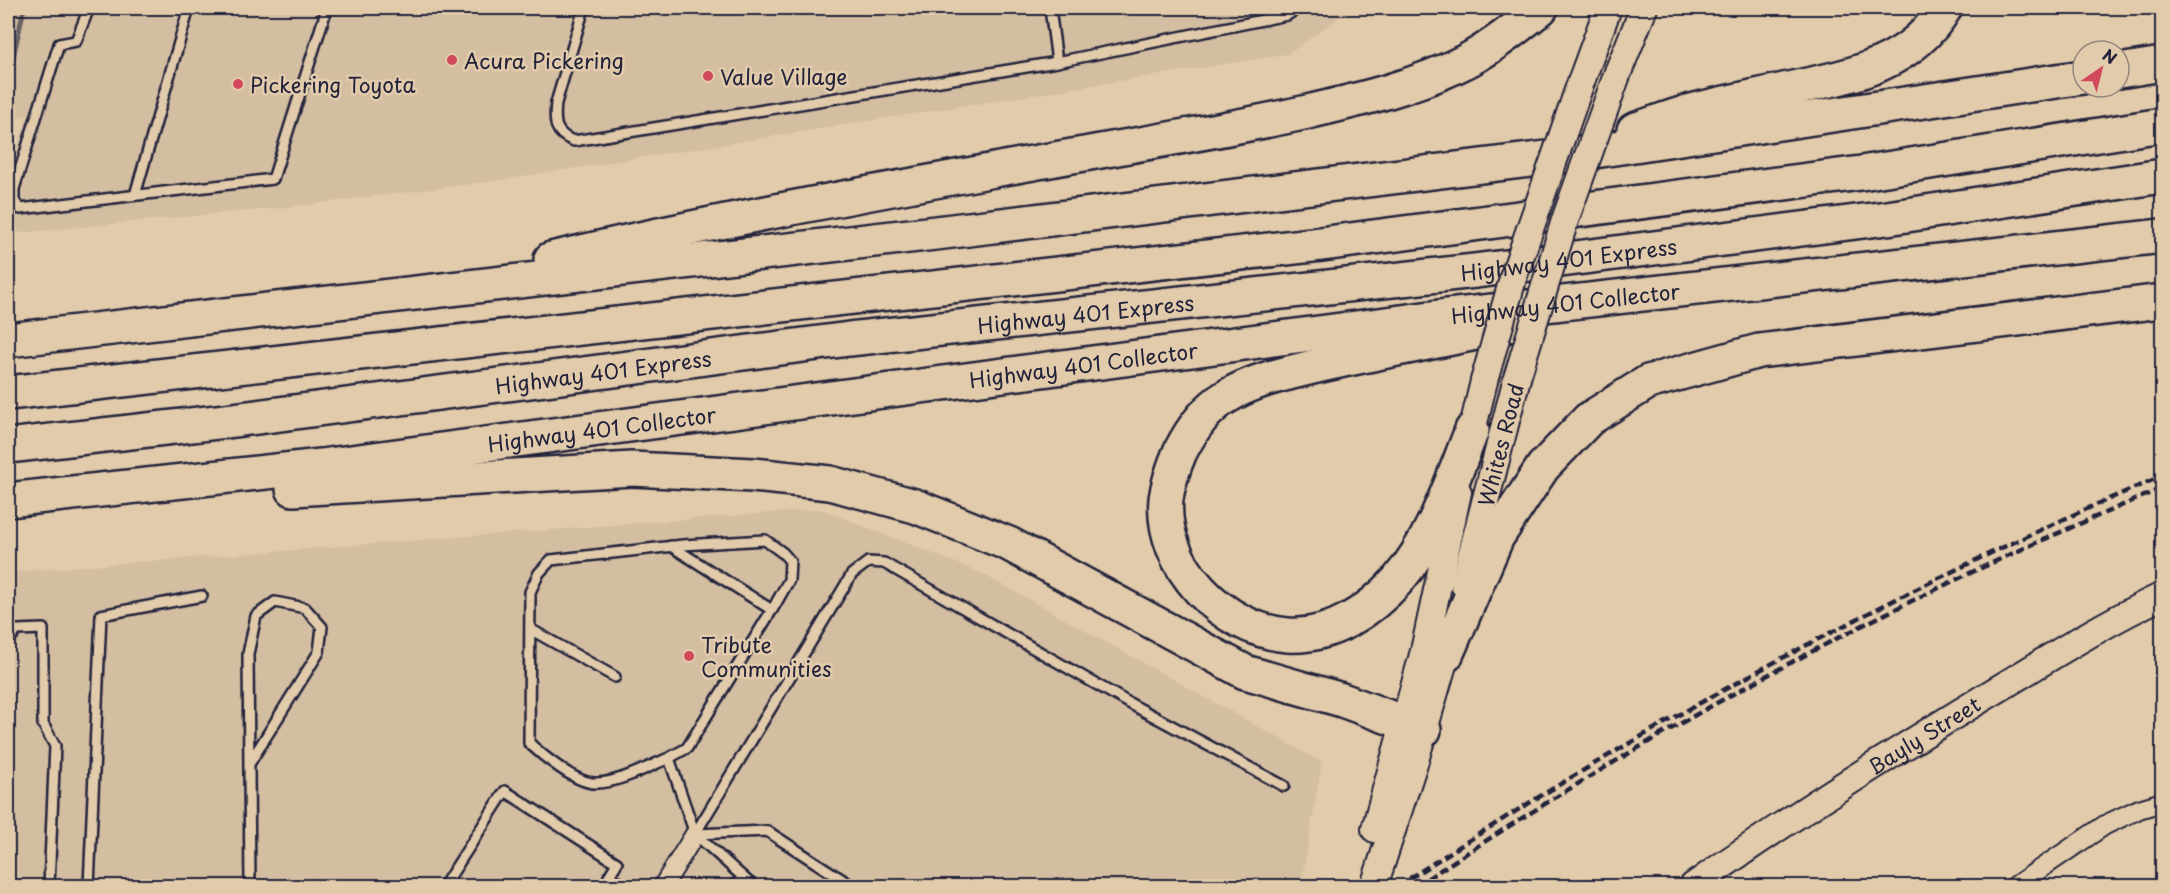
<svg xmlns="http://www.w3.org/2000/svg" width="2170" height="894" font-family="'Playpen Sans',sans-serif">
<rect width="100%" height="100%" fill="#e2cbab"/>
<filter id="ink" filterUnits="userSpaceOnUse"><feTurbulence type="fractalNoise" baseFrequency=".0167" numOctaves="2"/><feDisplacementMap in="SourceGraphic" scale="12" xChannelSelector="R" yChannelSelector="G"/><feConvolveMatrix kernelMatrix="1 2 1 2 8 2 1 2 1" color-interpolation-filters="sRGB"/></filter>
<g filter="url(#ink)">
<g fill="#d3bea2">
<polygon points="8,8 1352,8 1288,54 494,181 290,207 19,233 8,201 8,176 28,115 8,120"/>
<polygon points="821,509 979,572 1322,762 1301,886 8,886 8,572"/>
</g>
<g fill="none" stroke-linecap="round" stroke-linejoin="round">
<polyline stroke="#6b6265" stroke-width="5" points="8,80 24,8"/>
<g stroke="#22223b" stroke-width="14">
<g id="service">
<polyline points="89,8 76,41 59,44 14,189 14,201 20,209 273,179 327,8"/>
<path d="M584 8 556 103C554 122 554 134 574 141L1057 62 1050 8"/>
<polyline points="1057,62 1287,15 1299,8"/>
<polyline points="135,195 189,8"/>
<polyline points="671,546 772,610"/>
<polyline points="530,629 615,677"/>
<polyline points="8,641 17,630 43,629 43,724 55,746 49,886"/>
<path d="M669 758 687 748 775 605 789 580 790 561 783 553 765 540 683 545 551 560 539 573 530 592 529 743C543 756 578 785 597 783 621 782 647 767 669 758L695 834 753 886"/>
<polyline points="249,764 319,652 322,627 305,608 275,602 256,616 248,654 250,886"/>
<polyline points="695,834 852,574 868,562 884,563 1129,703 1284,786"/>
<polyline points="695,834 767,831 852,886"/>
<polyline points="89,886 101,615 202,596"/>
<polyline points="444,886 505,791 617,863 609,876 625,886"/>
<polyline points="734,886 743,878"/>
</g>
</g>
<g stroke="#22223b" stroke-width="22">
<g id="minor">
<polyline points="663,886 695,834"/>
<polyline points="2015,886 2105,825 2139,809 2162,802"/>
</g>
</g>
<g stroke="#22223b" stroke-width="30">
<g id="secondary">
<polyline points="1618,72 1644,8"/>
<polyline points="1582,79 1608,8"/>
<polyline points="1468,448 1484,381"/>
<path id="s1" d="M1464 584 1517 378"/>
<polyline points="1375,829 1424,651 1458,492"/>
<polyline points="1374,886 1416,757 1451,637"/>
<path id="s2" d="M1693 886C1789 818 1888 756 1988 695 2045 661 2102 624 2162 596"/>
</g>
</g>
<g stroke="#22223b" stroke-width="38">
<g id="motorway">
<polyline points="2119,71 2162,64"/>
<path d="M1634 130C1656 123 1677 114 1699 109 1732 101 1765 94 1798 87 1856 75 1912 63 1945 8"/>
<path d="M551 259C712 221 875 192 1038 162 1127 146 1215 132 1303 113 1359 100 1419 86 1470 59 1495 45 1519 26 1541 8"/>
<polyline points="8,340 944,232 1555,157 2083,77"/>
<polyline points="8,393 1321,244 1861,173 2162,125"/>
<path d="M1472 430C1452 480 1434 538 1398 580 1371 610 1331 638 1288 635 1223 630 1160 566 1166 499 1168 484 1174 466 1180 452 1191 430 1206 409 1226 397 1255 379 1289 373 1321 365 1381 351 1443 341 1503 327"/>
<path id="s3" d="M8 446 226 421 849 339 1475 271 1887 218 2162 176"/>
<polyline points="293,489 632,469 753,475 830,483 915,506 1009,544 1245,672 1342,700 1424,730"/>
<path id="s4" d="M8 500 321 466 1446 316 2162 236"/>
<polyline points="1446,655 1497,537 1543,467 1589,419 1648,382 1759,351 2162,301"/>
</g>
</g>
<use href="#service" stroke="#e2cbab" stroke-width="9"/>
<use href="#minor" stroke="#e2cbab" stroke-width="18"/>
<use href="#secondary" stroke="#e2cbab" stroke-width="26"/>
<use href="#motorway" stroke="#e2cbab" stroke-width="33"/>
<g stroke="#22223b" stroke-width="4.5" stroke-dasharray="9 4.5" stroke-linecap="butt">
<path d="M1398 886C1641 727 1895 590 2162 476"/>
<path d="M1416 886C1591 771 1774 665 1964 576 2029 545 2096 517 2162 488"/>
</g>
<g stroke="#22223b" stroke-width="30" stroke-linecap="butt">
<g id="secondary-bridge">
<polyline points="1517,378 1565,220 1618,72"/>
<polyline points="1484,381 1514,275 1582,79"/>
</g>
</g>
<use href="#secondary-bridge" stroke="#e2cbab" stroke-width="26"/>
</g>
</g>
<g fill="#d1495b" stroke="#e2cbab" stroke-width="2">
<circle cx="452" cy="60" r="6"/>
<circle cx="708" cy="76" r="6"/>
<circle cx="238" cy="84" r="6"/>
<circle cx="689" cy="656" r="6"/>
</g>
<g text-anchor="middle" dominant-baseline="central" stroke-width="5" stroke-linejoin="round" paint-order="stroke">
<g font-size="21" fill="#22223b" stroke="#e2cbab" text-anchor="start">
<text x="464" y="60">Acura Pickering</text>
<text x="720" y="76">Value Village</text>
<text x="250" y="84">Pickering Toyota</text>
<text x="701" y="644">Tribute<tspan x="701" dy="24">Communities</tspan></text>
</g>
<g font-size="21" fill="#22223b" stroke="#e2cbab">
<text stroke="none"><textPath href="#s3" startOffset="1572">Highway 401 Express</textPath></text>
<text stroke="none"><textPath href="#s4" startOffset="1570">Highway 401 Collector</textPath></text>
<text stroke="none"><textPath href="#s3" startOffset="1086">Highway 401 Express</textPath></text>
<text stroke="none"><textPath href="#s4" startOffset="1084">Highway 401 Collector</textPath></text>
<text stroke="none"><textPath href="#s3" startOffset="600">Highway 401 Express</textPath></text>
<text stroke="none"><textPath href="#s4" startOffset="598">Highway 401 Collector</textPath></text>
<text stroke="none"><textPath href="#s1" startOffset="144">Whites Road</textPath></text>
<text stroke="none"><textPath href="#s2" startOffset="276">Bayly Street</textPath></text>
</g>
</g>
<rect width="2170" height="894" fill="none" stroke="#e2cbab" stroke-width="30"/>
<rect x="15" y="15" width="2140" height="864" fill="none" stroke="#22223b" stroke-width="2" filter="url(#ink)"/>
<g transform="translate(2101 69) rotate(35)"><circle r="28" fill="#e2cbab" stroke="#95877e" stroke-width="1.5"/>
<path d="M0-4.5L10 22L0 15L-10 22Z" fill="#d1495b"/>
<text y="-9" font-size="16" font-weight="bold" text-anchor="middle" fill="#22223b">N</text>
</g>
</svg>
